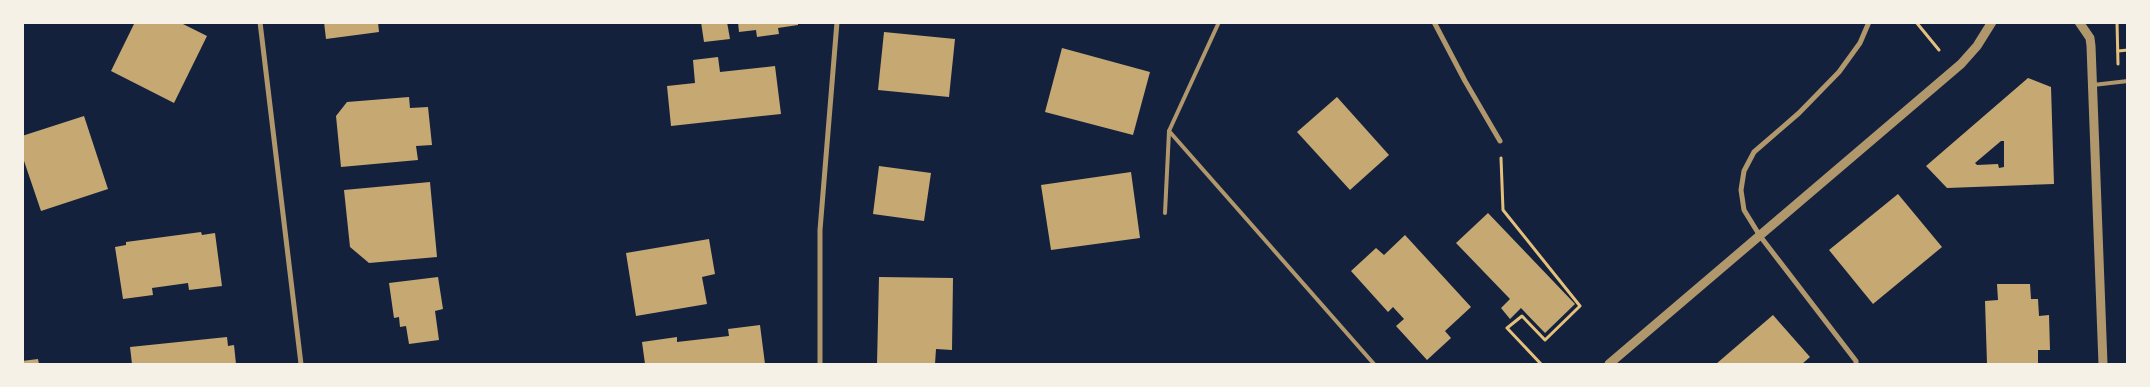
<svg xmlns="http://www.w3.org/2000/svg" width="2150" height="387" font-family="'Archivo Narrow',sans-serif">
<rect width="100%" height="100%" fill="#14213d"/>
<g fill="#c6a872" fill-rule="evenodd">
<polygon points="135,22 179,22 207,36 174,103 111,71"/>
<polygon points="324,22 378,22 379,32 326,39"/>
<polygon points="701,22 727,22 730,39 704,42"/>
<polygon points="738,22 798,22 798,25 778,28 779,34 757,37 756,30 739,32"/>
<polygon points="884,32 955,39 949,97 878,90"/>
<polygon points="1062,48 1150,72 1133,135 1045,112"/>
<polygon points="718,57 720,72 775,66 781,114 671,126 667,86 695,83 693,60"/>
<path d="M2028 78 2051 87 2054 184 1947 188 1926 166ZM2001 141H2004V167L1999 168 1998 164 1977 165 1975 163Z"/>
<polygon points="409,97 410,108 428,107 432,145 416,146 418,160 341,167 336,116 347,102"/>
<polygon points="1337,97 1389,155 1350,190 1297,132"/>
<polygon points="84,116 108,189 41,211 22,155 22,136"/>
<polygon points="879,166 931,173 924,221 873,214"/>
<polygon points="1131,172 1140,238 1051,250 1041,185"/>
<polygon points="430,182 437,257 369,263 350,247 344,190"/>
<polygon points="1898,194 1942,247 1873,304 1829,250"/>
<polygon points="1488,213 1575,304 1545,333 1521,308 1510,319 1501,308 1510,299 1456,243"/>
<polygon points="201,232 202,235 215,233 222,286 189,290 188,283 152,288 153,295 123,299 115,247 126,245 126,242"/>
<polygon points="1405,235 1471,307 1445,331 1451,338 1427,360 1396,326 1404,319 1393,307 1388,312 1351,271 1376,248 1384,255"/>
<polygon points="709,239 715,274 702,277 707,304 636,316 626,253"/>
<polygon points="438,277 443,309 435,311 439,340 409,344 406,326 400,327 399,317 394,318 389,283"/>
<polygon points="879,277 953,278 952,350 936,349 935,364 877,364"/>
<polygon points="1997,284 2030,284 2031,299 2038,299 2039,316 2049,315 2050,350 2038,350 2038,364 1987,364 1985,301 1998,300"/>
<polygon points="1773,315 1810,357 1802,364 1716,364"/>
<polygon points="760,325 765,364 645,364 642,342 677,337 677,342 729,336 728,329"/>
<polygon points="227,337 228,346 234,345 236,364 132,364 130,347"/>
<polygon points="38,359 39,364 22,364 22,361"/>
</g>
<g fill="none" stroke-linecap="round" stroke-linejoin="round">
<g stroke="#e5c07b" stroke-width="3">
<polyline points="1916,22 1939,50"/>
<polyline points="2117,22 2118,64"/>
<polyline points="2118,51 2128,50"/>
<polyline points="1501,158 1503,210 1580,306 1545,340 1522,316 1507,328 1541,364"/>
</g>
<g stroke="#b1986c" stroke-width="4">
<polyline points="2093,85 2128,81"/>
<polyline points="1169,131 1374,364"/>
<polyline points="1165,213 1169,131 1219,22"/>
</g>
<g stroke="#b1986c" stroke-width="5">
<polyline points="260,22 301,364"/>
<polyline points="1434,22 1465,81 1500,141"/>
<polyline points="820,364 820,230 837,22"/>
<polyline points="1856,364 1856,361 1760,236 1744,210 1741,190 1744,171 1754,152 1799,113 1839,72 1860,43 1869,22"/>
</g>
<g stroke="#b1986c" stroke-width="9">
<polyline points="2079,22 2090,38 2091,46 2103,364"/>
<polyline points="1609,364 1961,64 1977,46 1992,22"/>
</g>
</g>
<rect width="2150" height="387" fill="none" stroke="#f6f1e7" stroke-width="48"/>
</svg>
